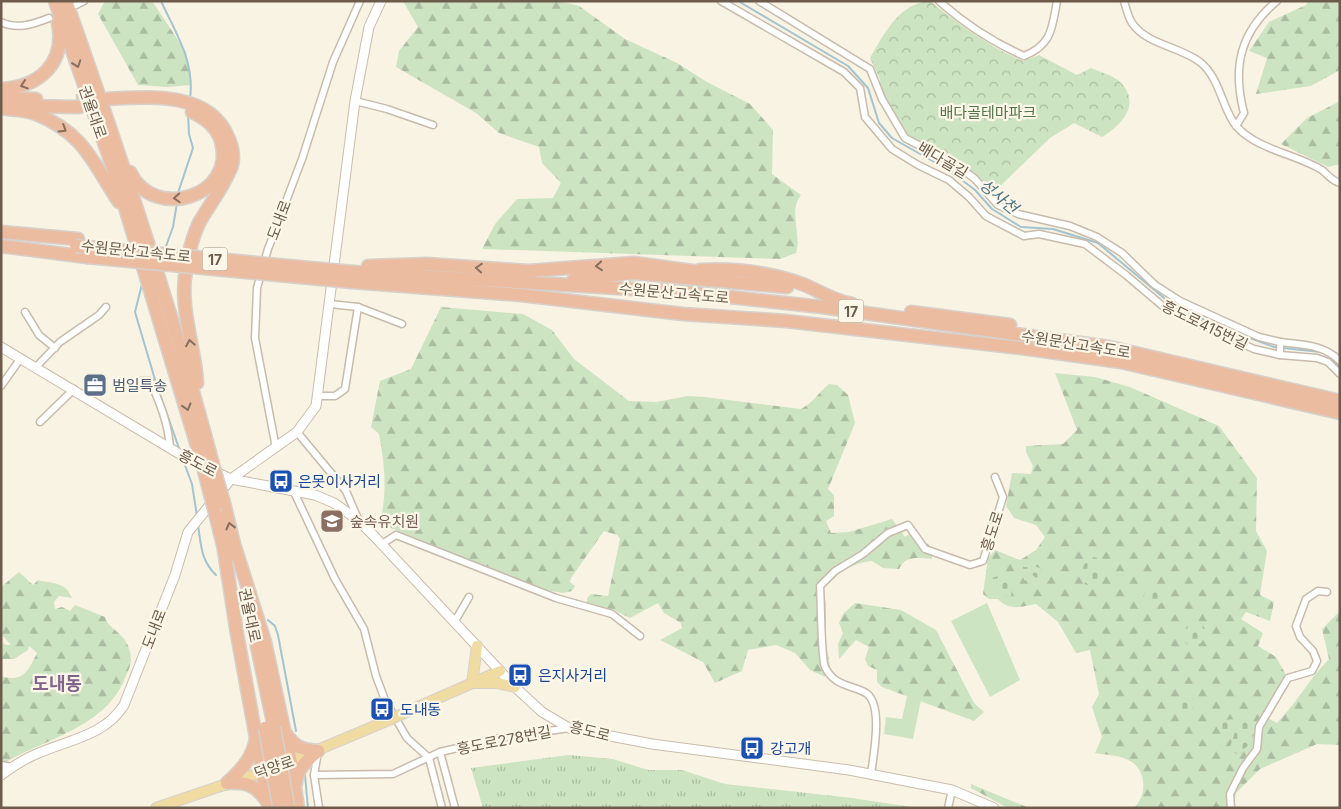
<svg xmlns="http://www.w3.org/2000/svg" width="1341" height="809" font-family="Inter,'Noto Sans KR',sans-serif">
<defs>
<pattern id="grass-tufts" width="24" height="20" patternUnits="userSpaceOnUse" patternTransform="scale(1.25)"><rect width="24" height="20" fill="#cde4c3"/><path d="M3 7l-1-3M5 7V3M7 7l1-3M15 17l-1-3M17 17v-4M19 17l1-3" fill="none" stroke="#abbca1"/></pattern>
<pattern id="forest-firs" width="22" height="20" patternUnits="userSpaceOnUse" patternTransform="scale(1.25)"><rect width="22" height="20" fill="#cde4c3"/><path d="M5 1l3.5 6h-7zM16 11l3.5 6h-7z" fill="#abbca1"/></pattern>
<pattern id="cemetery-stones" width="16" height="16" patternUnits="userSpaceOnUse" patternTransform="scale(1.25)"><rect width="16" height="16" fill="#cde4c3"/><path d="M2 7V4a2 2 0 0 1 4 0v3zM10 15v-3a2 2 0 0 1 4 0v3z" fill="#abbca1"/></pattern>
<pattern id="park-crowns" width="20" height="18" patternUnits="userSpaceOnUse" patternTransform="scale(1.25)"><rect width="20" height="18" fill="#cde4c3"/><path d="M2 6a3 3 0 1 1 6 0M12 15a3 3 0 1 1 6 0" fill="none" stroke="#abbca1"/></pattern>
</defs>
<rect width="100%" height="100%" fill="#f9f3e3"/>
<polygon fill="url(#grass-tufts)" points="569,755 613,759 648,770 682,770 725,784 852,798 918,808 483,808 471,768"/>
<g fill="url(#forest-firs)">
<polygon points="105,1 152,1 186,52 191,85 167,87 138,85 98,14"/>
<path d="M403 1H559L579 6 625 39 677 63 707 82 750 104 773 130 772 174 801 195C788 212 802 234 796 253L780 259 482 249 495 224 517 199 553 198 561 183 542 163 539 147 499 133 476 113 396 67 399 51 418 27Z"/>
<polygon points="1308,1 1340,1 1340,70 1311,86 1256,94 1267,58 1249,51 1269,22 1306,5"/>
<polygon points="1340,101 1340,164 1328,167 1281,144 1307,118"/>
<path d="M441 307 523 314 552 330 574 359 629 401 656 402 688 396 705 397 801 409C813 403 818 393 829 384L837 385 848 395 855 423 828 489 834 495V516L826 521 831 533 849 532 892 519 905 537 909 534 915 535 919 542 928 544 932 552V559C918 558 906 555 899 569L883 568 872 561C850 564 838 572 823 589L826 603V644L830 666 825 677 810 670 795 653 776 645 748 650 742 671 715 683 703 662 660 640 682 628 681 623 664 613 658 603 630 618 614 610 591 607 587 604V598L591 594 608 596 620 539 617 535 604 531 571 578 570 582 575 586 572 591 563 593 545 590 391 528 382 513C387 485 384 461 379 434L371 427 380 381 411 369Z"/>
<path d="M1055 373 1095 377 1130 387 1219 426 1257 478 1256 531 1267 551 1260 595 1274 602 1270 621 1246 612 1241 619 1263 633 1258 646 1276 657 1286 675 1266 717 1277 723C1296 704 1309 679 1329 659L1322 629 1340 611V745L1317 744 1260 769 1236 793 1233 808H1134C1147 796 1147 770 1130 761 1120 755 1105 755 1095 753L1102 737 1092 707 1099 694 1090 650 1076 653 1058 622 1036 604C1021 607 1009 611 998 599H989L983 594 988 558 995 550 1020 560 1036 550 1045 537 1036 525 1014 518 1006 506 1012 473 1031 474 1033 466 1026 452V446L1063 444 1077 430Z"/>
<path d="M19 572 33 585 38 580C53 584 65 581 72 598L59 596 54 602 55 609 62 607 70 611 75 605 105 617C109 632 130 632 131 660 131 666 127 673 125 678 107 726 46 739 6 762L1 761V676C23 683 28 671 37 653L29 646 28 650 14 659H1V642L6 645H11L1 634V587Z"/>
<polygon points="855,603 901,610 936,630 974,703 984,712 974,721 882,687 877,682 877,670 868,666 865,659 869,647 856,640 839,659 838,644 843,633 839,623 843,614"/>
<polygon points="971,784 1029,808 1008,808 971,788"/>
</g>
<g fill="url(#cemetery-stones)">
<path d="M1093 557 1098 558 1103 571 1096 584 1091 587 1085 584C1079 574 1082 562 1093 557Z"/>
<polygon points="1023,567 1037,567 1041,569 1042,574 1036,578 1031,574 1025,581 1022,575"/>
<path d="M1005 574 1012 587 1011 596C1002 598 990 588 989 579Z"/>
<circle cx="1154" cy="596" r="10"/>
<path d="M1197 619 1208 632 1201 643 1188 645 1183 641C1184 629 1186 624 1197 619Z"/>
<polygon points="1189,695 1195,701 1192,710 1183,714 1176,712 1175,705"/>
<polygon points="1236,719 1247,722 1254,735 1249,745 1237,754 1229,750 1235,732 1222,729 1222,724 1225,720"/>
</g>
<path fill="url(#park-crowns)" d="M930 1C959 24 989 47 1023 61L1039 55 1077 75 1091 68C1100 72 1116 76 1122 84 1141 106 1120 126 1102 137L1074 123 1050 138 994 192 978 176 907 135 882 99 880 79 870 58C884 34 899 3 930 1Z"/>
<g fill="#cde4c3">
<polygon points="987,603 1020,680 990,697 951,621"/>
<polygon points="907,696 921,700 913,739 884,734 886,717 902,719"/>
</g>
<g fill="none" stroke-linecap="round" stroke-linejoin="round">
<g stroke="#a2c4d0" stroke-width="2">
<path d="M161 1C176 34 195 61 190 99"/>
<polyline points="738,1 848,66 868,88 879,123 892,138 950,171 975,190 992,209 1021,227 1053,229 1098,243 1176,308 1231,331 1274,347 1321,352"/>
<polyline points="178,193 193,148 189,134 188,114"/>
<polyline points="165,249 173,227 177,203"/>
<polyline points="142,284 135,312 156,383 180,451"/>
<polyline points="1329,356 1340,367"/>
<polyline points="183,460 192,484 197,516"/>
<path d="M198 525C201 545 201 561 216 575"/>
<polyline points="268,620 275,626 278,635 296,731"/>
<polyline points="305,775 308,808"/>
</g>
<polyline stroke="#d6cdbd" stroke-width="12" stroke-dasharray="12 6" stroke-linecap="butt" points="76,100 100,99"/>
<g stroke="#c8bbab" stroke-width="9">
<g id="street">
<polyline points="721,1 844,72 860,88 865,117 892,149 918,165 949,180 969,197 986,216 1024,236 1039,234 1085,244 1126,275 1165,308 1254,349 1280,355 1317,358 1328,362 1340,374"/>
<polyline points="759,1 870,69 882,99 905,138 958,166 975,179 998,205 1018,214 1070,226 1097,237 1122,253 1155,285 1180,301 1259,337 1280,342 1280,355"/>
<path d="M939 1C965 24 992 42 1024 56 1052 45 1052 28 1057 1"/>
<path d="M1124 1C1126 8 1128 17 1132 23 1147 45 1179 46 1200 62 1221 79 1222 110 1237 127 1258 150 1296 154 1322 170 1328 175 1332 181 1340 183"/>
<polyline points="76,5 84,1"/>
<path d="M1 22C17 30 34 24 49 18"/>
<polyline points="355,101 387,109 433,125"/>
<path d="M1236 126 1244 113C1232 67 1240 32 1277 1"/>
<polyline points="330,304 358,307 402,324"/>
<polyline points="25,312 39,335 55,348"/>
<path d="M1280 342C1303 345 1323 344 1340 361"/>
<polyline points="36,367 60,342 99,315 106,307"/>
<path d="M141 381H150C160 403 168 423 170 447"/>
<polyline points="1,386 21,358"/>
<polyline points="318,396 335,396 345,389 358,307"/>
<polyline points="40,422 74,389"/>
<polyline points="297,432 346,491 358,519"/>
<polyline points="276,448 255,338 257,288 268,249 302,159 333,62 360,1"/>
<polyline points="294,492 335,579 364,629 376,676 385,700 407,738 429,758 442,808"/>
<polyline points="382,544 396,535 556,598 612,614 640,636"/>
<polyline points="455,621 469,597"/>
<polyline points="318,752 314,775 319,808"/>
<polyline points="440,752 455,808"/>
<polyline points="1,765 12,767"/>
<polyline points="314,775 393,774 440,752 501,738 569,728"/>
<path d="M871 775C873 756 884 705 866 693 850 684 835 687 825 667 821 659 821 599 820 586L835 571 863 554 888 533 908 525 925 549 970 565 983 561 1003 497 995 477"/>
<polyline points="948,808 952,790"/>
<polyline points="1231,808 1230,794 1243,768 1257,749 1259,727 1288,678 1312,671 1317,661 1313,651 1300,637 1296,626 1306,599 1318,591 1327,592"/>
</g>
</g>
<g stroke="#cbbcaa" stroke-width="11">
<g id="secondary">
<polyline points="1,347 188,459 231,479 315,495 334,503 358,520 374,536 515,687 542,712 569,728 652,744 849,770 952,790 994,808"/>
<path d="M1 775C12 767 23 760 34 755 66 740 104 737 124 705L175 575 188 532 231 479 297 432 316 406 355 101 369 27 381 1"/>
</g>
</g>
<g stroke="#d6d1cd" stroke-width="12">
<g id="primary">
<polyline points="477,646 472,683 497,683 515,687"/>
<polyline points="413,709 500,671"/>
<polyline points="284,764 389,720"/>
<polyline points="156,808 268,770"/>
</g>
</g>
<g stroke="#d6d1cd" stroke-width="15">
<g id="highway">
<polyline points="55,1 115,174 201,459"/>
<path d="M66 1C120 153 171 306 212 461"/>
<path d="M1 89C39 87 66 64 58 23"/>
<polyline points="1,98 36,99"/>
<path d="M107 99C150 97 209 91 228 137 233 147 235 161 230 170 222 189 209 205 199 223 193 236 188 256 186 270 179 309 195 346 197 383"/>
<polyline points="24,106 79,107"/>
<path d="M1 108C12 110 26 110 36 114 84 133 93 163 119 202"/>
<path d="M130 172C153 222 237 197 221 141 217 128 205 118 192 112"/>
<polyline points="1,232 78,239"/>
<polyline points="1,246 87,257"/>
<polyline points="368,266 427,264 528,271 634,263 707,273"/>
<path d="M700 270C735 268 772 273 805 285 821 292 834 301 852 304"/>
<polyline points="353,272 684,292 822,307 1109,347 1340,401"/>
<polyline points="574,279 633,273 787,287"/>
<polyline points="352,282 521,295 683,314 786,321 1029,349 1121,362 1340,413"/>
<polyline points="911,312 1010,325"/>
<polyline points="224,503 237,556"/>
<polyline points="215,513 226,557"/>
<polyline points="224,550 237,634 269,808"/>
<polyline points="236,550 265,642 291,762 298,808"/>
<polyline points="253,627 274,727"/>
<path d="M286 734C295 747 302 750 318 751"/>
<path d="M227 783C241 770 253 758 256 738"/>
<path d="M227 783C248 782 256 785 268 803"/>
<path d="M296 783C297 768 308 760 318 751"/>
</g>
</g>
<use href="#street" stroke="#fff" stroke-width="6"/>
<use href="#secondary" stroke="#fff" stroke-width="9"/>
<use href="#primary" stroke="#f0dca2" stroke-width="10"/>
<use href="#highway" stroke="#ecbca1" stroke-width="12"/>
<g stroke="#d6d1cd" stroke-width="12" stroke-linecap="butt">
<polyline id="primary-bridge" points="389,720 413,709"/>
</g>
<g stroke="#d6d1cd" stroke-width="15" stroke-linecap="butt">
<g id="highway-bridge">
<polyline points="76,246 353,272"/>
<polyline points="87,257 352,282"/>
<polyline points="201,459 215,513"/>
<polyline points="212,461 224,503"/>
<polyline points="274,727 288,806"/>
<polyline points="265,728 279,806"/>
</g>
</g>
<use href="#primary-bridge" stroke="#f0dca2" stroke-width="10"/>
<use href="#highway-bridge" stroke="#ecbca1" stroke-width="12"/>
</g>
<defs><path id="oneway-chevron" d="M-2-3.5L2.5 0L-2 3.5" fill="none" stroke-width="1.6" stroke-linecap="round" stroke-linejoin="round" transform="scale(1.25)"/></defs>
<g stroke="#866f5d">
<use href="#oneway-chevron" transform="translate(77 64) rotate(71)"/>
<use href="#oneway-chevron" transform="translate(24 85) rotate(162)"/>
<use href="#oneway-chevron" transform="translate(63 129) rotate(32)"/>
<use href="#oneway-chevron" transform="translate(177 198) rotate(177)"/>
<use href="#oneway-chevron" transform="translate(599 266) rotate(175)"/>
<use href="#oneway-chevron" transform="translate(479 268) rotate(-176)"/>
<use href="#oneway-chevron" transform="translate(190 343) rotate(-100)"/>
<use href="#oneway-chevron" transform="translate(187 407) rotate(73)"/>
<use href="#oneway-chevron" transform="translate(230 526) rotate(-104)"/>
</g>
<defs>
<g id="office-square" transform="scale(1.25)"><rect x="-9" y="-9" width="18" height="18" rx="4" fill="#5c6f8a" stroke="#fcf7e8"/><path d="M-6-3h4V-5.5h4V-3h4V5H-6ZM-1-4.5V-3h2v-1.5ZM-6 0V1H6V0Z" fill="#fff"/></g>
<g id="bus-square" transform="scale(1.25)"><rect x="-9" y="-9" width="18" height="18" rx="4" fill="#1a4fb4" stroke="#fcf7e8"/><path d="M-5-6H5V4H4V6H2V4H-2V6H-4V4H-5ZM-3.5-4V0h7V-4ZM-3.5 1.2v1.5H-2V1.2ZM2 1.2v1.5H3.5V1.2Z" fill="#fff"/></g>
<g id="school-square" transform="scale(1.25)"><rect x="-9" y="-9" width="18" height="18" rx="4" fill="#8d6e63" stroke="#fcf7e8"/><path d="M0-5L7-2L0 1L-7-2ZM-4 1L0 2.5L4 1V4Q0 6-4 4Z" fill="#fff"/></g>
</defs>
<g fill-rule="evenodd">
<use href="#office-square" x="95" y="385"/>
<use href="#bus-square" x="281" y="481"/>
<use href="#school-square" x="332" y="521"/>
<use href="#bus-square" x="520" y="675"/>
<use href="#bus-square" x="382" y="709"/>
<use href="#bus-square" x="752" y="748"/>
</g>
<g text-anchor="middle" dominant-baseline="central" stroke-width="4.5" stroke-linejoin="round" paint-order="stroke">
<g fill="#fcf7e8" stroke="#988a7b" stroke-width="1">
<rect x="202.5" y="247.5" width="25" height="23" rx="4"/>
<rect x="838.5" y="299.5" width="25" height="23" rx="4"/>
</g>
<g font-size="14" font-weight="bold" fill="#6d5c4c">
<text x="215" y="259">17</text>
<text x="851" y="311">17</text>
</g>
<g font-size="15" fill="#6d5c4c" stroke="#fcf7e8">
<text transform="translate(93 112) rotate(71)">권율대로</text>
<text transform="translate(943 160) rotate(31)">배다골길</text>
<text transform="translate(279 220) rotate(-69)">도내로</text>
<text transform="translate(136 251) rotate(6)">수원문산고속도로</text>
<text transform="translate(674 293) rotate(5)">수원문산고속도로</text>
<text transform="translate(1205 325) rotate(26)">흥도로415번길</text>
<text transform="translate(1076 344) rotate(9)">수원문산고속도로</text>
<text transform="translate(198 463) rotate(28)">흥도로</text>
<text transform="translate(992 531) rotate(-72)">흥도로</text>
<text transform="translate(250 615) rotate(78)">권율대로</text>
<text transform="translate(154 629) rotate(-69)">도내로</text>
<text transform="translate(590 731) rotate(14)">흥도로</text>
<text transform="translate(504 740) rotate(-11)">흥도로278번길</text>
<text transform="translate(274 767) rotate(-19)">덕양로</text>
</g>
<g font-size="15" fill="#527749" stroke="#fcf7e8">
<text x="988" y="112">배다골테마파크</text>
</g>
<g font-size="15" fill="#4e5e75" stroke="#fcf7e8" text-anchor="start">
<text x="112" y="385">범일특송</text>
</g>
<g font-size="15" fill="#164399" stroke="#fcf7e8" text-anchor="start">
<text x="298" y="481">은못이사거리</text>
<text x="538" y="675">은지사거리</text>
<text x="400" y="709">도내동</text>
<text x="770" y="748">강고개</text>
</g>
<g font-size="15" fill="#785e54" stroke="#fcf7e8" text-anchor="start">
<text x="350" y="521">숲속유치원</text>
</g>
<g font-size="16" font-style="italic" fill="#4c7584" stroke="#fcf7e8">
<text transform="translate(999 196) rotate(40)">성사천</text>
</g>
<g font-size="18" font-weight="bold" fill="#81658a" stroke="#fcf7e8">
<text x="57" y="683">도내동</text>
</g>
</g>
<rect width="1341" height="809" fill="none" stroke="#6d5c4c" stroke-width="5"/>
</svg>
